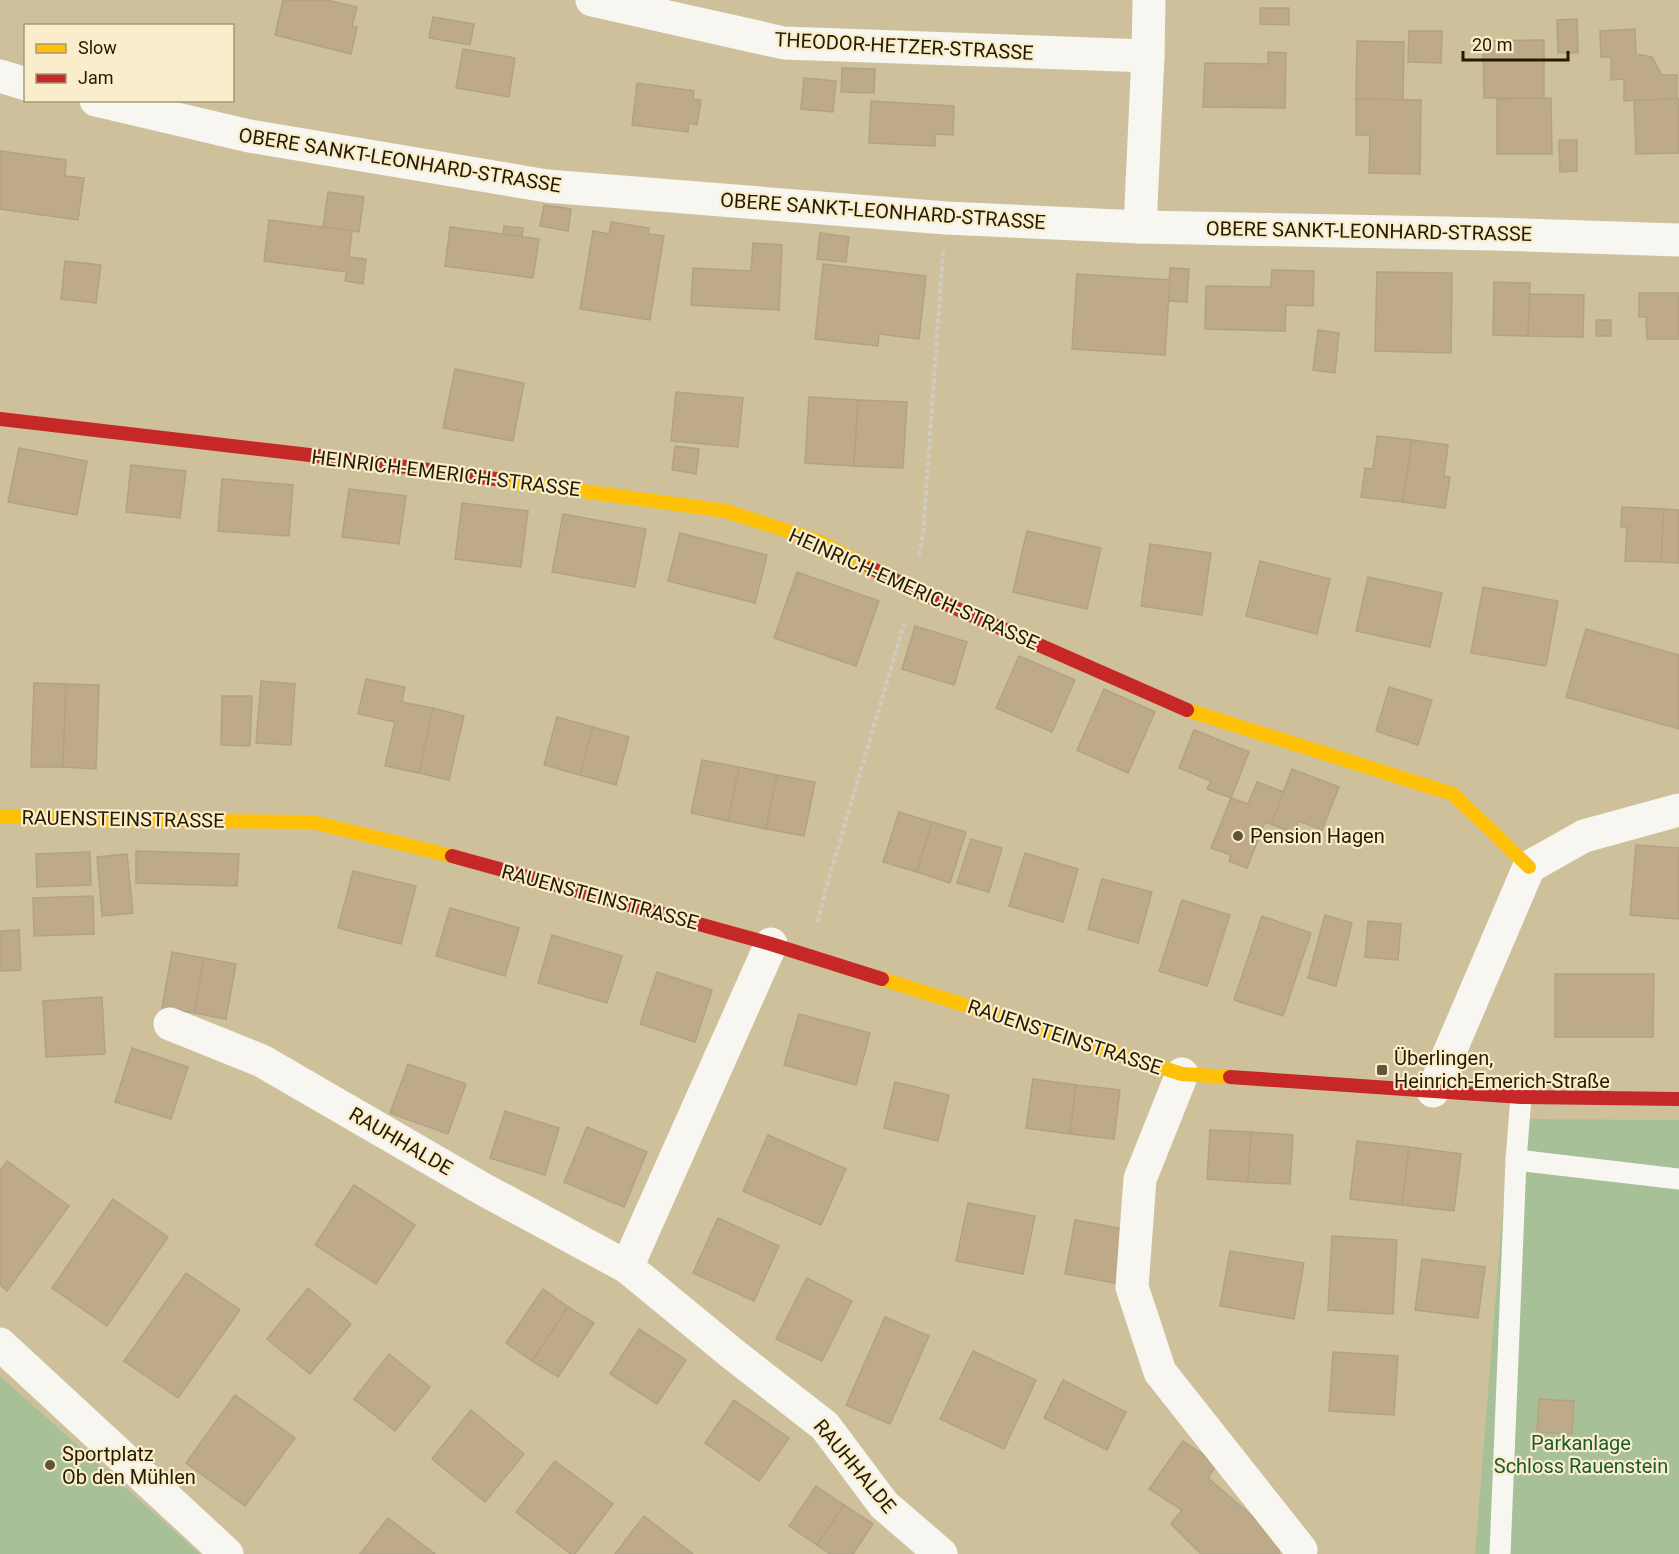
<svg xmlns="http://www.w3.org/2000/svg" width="1679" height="1554" font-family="Roboto,sans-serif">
<rect width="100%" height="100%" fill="#cec09b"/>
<g fill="#a8c098">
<polygon points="1510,1119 1679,1120 1679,1554 1475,1554"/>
<polygon points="0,1376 200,1554 0,1554"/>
</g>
<g fill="#beaa89" stroke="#b1a287" stroke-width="1.5">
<polygon points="283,0 327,0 357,7 352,26 357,27 351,54 275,35"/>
<polygon points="1260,8 1289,8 1289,25 1260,24"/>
<polygon points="433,17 474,24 470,45 429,38"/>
<polygon points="1577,19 1578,53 1558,53 1557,20"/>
<polygon points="1635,29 1636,54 1652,57 1662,75 1677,75 1677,99 1624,101 1624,79 1611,80 1611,57 1601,57 1600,31"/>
<polygon points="1409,31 1442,31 1441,63 1408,62"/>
<polygon points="1544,40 1544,98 1484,98 1483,41"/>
<polygon points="1357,41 1404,42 1403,100 1356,99"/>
<polygon points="463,49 515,58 509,97 456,88"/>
<polygon points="1268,52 1286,53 1285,108 1203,107 1205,63 1268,64"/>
<polygon points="842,68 875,69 874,93 841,92"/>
<polygon points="804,78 836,81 833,112 801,109"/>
<polygon points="637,83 694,91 693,99 701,100 697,125 689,123 688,132 632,125"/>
<polygon points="1551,98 1552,154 1497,154 1497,99"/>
<polygon points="1356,99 1421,100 1420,174 1369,173 1370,135 1356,135"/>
<polygon points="1677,99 1679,99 1679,153 1636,154 1634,100"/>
<polygon points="871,101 954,106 953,135 935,134 935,146 869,143"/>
<polygon points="1559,140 1577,140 1577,171 1560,172"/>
<polygon points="0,151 66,160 65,176 84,178 78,220 0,209"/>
<polygon points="328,192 364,197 359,232 323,227"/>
<polygon points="544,205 571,209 568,231 540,226"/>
<polygon points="269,220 352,231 349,257 366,259 363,284 345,281 347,272 264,261"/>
<polygon points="611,222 649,228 648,234 664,236 650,320 580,309 593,231 609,234"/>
<polygon points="504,226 523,228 522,236 503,234"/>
<polygon points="450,227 539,239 533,278 445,266"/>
<polygon points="820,233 849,237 846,262 817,259"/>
<polygon points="753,243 782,245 779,310 691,305 693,268 751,271"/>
<polygon points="65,261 101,265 96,303 61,299"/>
<polygon points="823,264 926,276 919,339 879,334 878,346 815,339"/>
<polygon points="1170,268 1189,269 1187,302 1168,301"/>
<polygon points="1272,270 1314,271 1313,306 1286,305 1285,331 1205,329 1206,286 1271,287"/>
<polygon points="1377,272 1452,273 1451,353 1375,351"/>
<polygon points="1077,274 1170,280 1165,355 1072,349"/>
<polygon points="1494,282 1530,283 1528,336 1493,335"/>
<polygon points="1639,293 1679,293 1679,339 1647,339 1646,317 1639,317"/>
<polygon points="1530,294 1584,295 1583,337 1528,336"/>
<rect x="1596" y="320" width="15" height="16"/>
<polygon points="1318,330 1339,333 1335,373 1313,370"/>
<polygon points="455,369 524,383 513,441 443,428"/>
<polygon points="676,392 743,398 738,447 671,441"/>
<polygon points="809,397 858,400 854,466 805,463"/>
<polygon points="858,400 907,402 903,468 854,466"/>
<polygon points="1377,436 1412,440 1403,502 1361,497 1365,468 1373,469"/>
<polygon points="1412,440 1448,445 1444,476 1450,477 1445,508 1403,502"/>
<polygon points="675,446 699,449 696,474 672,470"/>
<polygon points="19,448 87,461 77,515 8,502"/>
<polygon points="131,465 186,471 180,518 126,512"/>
<polygon points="222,479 293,485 289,536 218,531"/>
<polygon points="349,489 406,496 399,544 342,537"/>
<polygon points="462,503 528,511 521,567 455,559"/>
<polygon points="1622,507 1664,509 1661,562 1625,561 1627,527 1621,527"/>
<polygon points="1664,509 1679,510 1679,563 1661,562"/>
<polygon points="563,514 646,529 635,587 552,572"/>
<polygon points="1027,531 1101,548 1087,609 1013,592"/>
<polygon points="680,533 767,555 755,603 668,581"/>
<polygon points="1150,544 1211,553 1202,615 1141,606"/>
<polygon points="1260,561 1330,579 1317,634 1246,616"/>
<polygon points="797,572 879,601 856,666 774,638"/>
<polygon points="1368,577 1442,593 1430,647 1356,631"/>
<polygon points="1483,587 1558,601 1546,666 1471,653"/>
<polygon points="915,626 967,642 954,685 902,669"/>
<polygon points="1586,629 1679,655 1679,729 1566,697"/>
<polygon points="1019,656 1075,680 1052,732 996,708"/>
<polygon points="366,679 405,687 402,702 433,708 419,773 385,766 395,722 358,714"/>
<polygon points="261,681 295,684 291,745 256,743"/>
<polygon points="34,683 66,684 63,767 31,767"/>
<polygon points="66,684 99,685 96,769 63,767"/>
<polygon points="1389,687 1432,700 1418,745 1376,731"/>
<polygon points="1104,689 1155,712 1128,773 1077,750"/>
<polygon points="222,696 252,696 250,746 221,745"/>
<polygon points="433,708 464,716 449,780 419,773"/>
<polygon points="557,717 593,727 580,775 544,765"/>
<polygon points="593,727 629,737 616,785 580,775"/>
<polygon points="1194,730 1249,752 1231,798 1207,789 1211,781 1179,768"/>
<polygon points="702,760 739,767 728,821 691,813"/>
<polygon points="739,767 777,775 766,829 728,821"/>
<polygon points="1292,769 1339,787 1322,830 1299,821 1294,833 1271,824"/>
<polygon points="777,775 815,782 804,836 766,829"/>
<polygon points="1257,782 1284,792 1271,824 1265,822 1247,868 1229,861 1231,855 1211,848 1231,798 1248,804"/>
<polygon points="899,812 932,822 917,872 883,862"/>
<polygon points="932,822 966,832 950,883 917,872"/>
<polygon points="971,839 1002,848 989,892 957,883"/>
<polygon points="1636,845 1679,848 1679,919 1630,915"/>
<polygon points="136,851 239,854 237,886 136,883"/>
<polygon points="90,852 91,885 37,887 36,854"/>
<polygon points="1025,853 1078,869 1063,922 1009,906"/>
<polygon points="127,854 133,913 102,916 97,857"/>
<polygon points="353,871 416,886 401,944 338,928"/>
<polygon points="1102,879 1152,892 1138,943 1088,929"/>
<polygon points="93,896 94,934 34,936 33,898"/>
<polygon points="1182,900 1230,915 1207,986 1159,971"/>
<polygon points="450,908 519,928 505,976 436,956"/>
<polygon points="1325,915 1352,923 1336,986 1308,978"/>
<polygon points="1262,916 1311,933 1283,1016 1234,1000"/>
<polygon points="1368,921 1401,924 1398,960 1365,957"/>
<polygon points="19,930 21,970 0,971 0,931"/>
<polygon points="552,935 622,956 607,1003 538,983"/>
<polygon points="172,952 204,958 194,1013 162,1008"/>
<polygon points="204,958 236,964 226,1019 194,1013"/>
<polygon points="657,972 712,990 695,1042 640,1024"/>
<polygon points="1555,974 1654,974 1653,1037 1555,1037"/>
<polygon points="102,997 105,1054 46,1057 43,1001"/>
<polygon points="799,1014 870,1033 856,1085 784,1065"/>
<polygon points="132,1048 188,1067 171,1119 115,1102"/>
<polygon points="408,1064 466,1084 448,1134 390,1113"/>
<polygon points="1033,1079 1076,1085 1070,1134 1026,1128"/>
<polygon points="895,1082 949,1095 938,1141 884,1128"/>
<polygon points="1076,1085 1120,1090 1114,1139 1070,1134"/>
<polygon points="505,1111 559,1128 545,1175 490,1158"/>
<polygon points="587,1127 647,1152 624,1207 564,1182"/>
<polygon points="1210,1130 1251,1132 1248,1182 1207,1179"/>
<polygon points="1251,1132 1293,1135 1290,1184 1248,1182"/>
<polygon points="768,1135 846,1169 821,1225 743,1191"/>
<polygon points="1357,1141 1409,1147 1402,1205 1350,1199"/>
<polygon points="1409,1147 1461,1154 1454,1211 1402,1205"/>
<polygon points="7,1161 69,1206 7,1291 0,1285 0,1171"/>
<polygon points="354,1185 415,1225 376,1284 315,1245"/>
<polygon points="113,1199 168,1237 107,1326 52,1288"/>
<polygon points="968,1203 1035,1216 1023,1274 956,1261"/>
<polygon points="718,1218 779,1246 754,1301 693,1273"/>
<polygon points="1075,1220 1130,1230 1120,1284 1065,1274"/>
<polygon points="1332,1236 1397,1240 1393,1314 1328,1310"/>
<polygon points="1230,1251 1304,1263 1294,1319 1220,1306"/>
<polygon points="1422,1259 1485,1267 1478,1318 1415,1310"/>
<polygon points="186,1273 240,1310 178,1398 124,1361"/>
<polygon points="807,1278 852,1301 822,1361 776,1339"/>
<polygon points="308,1288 351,1324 310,1374 267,1339"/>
<polygon points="543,1289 568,1307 532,1361 506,1343"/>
<polygon points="568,1307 594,1323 558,1377 532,1361"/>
<polygon points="885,1317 929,1336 890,1424 846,1405"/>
<polygon points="639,1329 686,1360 657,1404 610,1374"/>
<polygon points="973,1351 1036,1380 1004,1449 940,1419"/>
<polygon points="1333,1352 1398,1356 1394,1415 1329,1411"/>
<polygon points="389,1354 430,1387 395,1431 354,1399"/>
<polygon points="1063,1380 1126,1412 1107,1450 1044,1418"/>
<polygon points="235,1395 295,1438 245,1506 186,1463"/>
<polygon points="1539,1399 1574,1401 1572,1434 1537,1432"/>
<polygon points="734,1400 789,1438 759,1481 705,1443"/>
<polygon points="471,1410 524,1454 485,1502 432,1459"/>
<polygon points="1183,1441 1217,1464 1208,1478 1274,1535 1280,1554 1201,1554 1171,1524 1182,1510 1149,1489"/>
<polygon points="555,1461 613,1504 575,1554 571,1554 516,1512"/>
<polygon points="816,1486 844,1505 817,1545 789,1526"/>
<polygon points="844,1505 873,1524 853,1554 830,1554 817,1545"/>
<polygon points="644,1516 693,1554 615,1554"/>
<polygon points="388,1518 435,1554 360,1554"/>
</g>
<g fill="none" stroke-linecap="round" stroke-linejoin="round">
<g stroke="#d0cbc0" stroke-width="4" stroke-dasharray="4.5 3" stroke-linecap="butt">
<polyline points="919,555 923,534 943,252"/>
<polyline points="818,922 826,888 904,624"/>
</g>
<g stroke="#f8f6f0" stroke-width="21">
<polyline points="1516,1160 1679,1179"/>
<polyline points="1500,1554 1516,1160 1521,1097"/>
</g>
<g stroke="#f8f6f0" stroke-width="33">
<polyline points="592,0 784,43 1148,56"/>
<polyline points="0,76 26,84"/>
<polyline points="96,100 249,136 547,186 946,218 1140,227 1492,234 1679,240"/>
<polyline points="1140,227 1148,56 1149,0"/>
<polyline points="771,944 627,1267 734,1355 825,1426 884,1505 941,1554"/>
<polyline points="170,1024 262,1061 481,1188 627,1267"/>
<polyline points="1182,1074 1140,1179 1132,1287 1160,1372 1301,1550"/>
<polyline points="1433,1091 1529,867 1584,836 1679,810"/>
<polyline points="0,1344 227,1554"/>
</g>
<g stroke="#ffc107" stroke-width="14">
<polyline points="503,480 726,511 818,541 871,568"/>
<polyline points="1187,710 1453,794 1529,867"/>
<polyline points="0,816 108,820 312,822 452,856"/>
<polyline points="882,979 1182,1074 1230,1077"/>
</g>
<g stroke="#c62828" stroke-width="14">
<polyline points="0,419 361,461 503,480"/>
<polyline points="871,568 914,590 1187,710"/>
<polyline points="452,856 771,944 882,979"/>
<polyline points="1230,1077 1521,1097 1679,1099"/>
</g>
</g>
<g fill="#605536" stroke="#f9edcb" stroke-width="2">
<circle cx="1238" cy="836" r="6"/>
<rect x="1376" y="1064" width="12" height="12" rx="3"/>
<circle cx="50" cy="1465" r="6"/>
</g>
<g text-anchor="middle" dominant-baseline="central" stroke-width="4.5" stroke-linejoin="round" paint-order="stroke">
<g font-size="20" fill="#241b00" stroke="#f9edcb">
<text transform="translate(904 46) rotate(3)">THEODOR-HETZER-STRASSE</text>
<text transform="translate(400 160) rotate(9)">OBERE SANKT-LEONHARD-STRASSE</text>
<text transform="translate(883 211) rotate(4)">OBERE SANKT-LEONHARD-STRASSE</text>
<text transform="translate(1369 231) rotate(1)">OBERE SANKT-LEONHARD-STRASSE</text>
<text transform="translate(446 473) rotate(7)">HEINRICH-EMERICH-STRASSE</text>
<text transform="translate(914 589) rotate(24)">HEINRICH-EMERICH-STRASSE</text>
<text transform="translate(123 819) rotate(1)">RAUENSTEINSTRASSE</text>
<text transform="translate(600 897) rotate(15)">RAUENSTEINSTRASSE</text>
<text transform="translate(1065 1037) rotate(18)">RAUENSTEINSTRASSE</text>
<text transform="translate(401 1141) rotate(30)">RAUHHALDE</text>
<text transform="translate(855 1466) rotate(50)">RAUHHALDE</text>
</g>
<g font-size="20" fill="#241b00" stroke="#f9edcb" text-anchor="start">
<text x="1250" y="836">Pension Hagen</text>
<text x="1394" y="1058">Überlingen,<tspan x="1394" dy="23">Heinrich-Emerich-Straße</tspan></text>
<text x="62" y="1454">Sportplatz<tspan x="62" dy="23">Ob den Mühlen</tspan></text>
</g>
<g font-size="20" fill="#195a2f" stroke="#f9edcb">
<text x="1581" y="1443">Parkanlage<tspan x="1581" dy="23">Schloss Rauenstein</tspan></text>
</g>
</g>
<rect x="24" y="24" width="210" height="78" fill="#f9edcb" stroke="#a4997a" stroke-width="1.5"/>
<rect x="36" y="44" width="30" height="9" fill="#ffc107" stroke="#a4997a" stroke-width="1.5"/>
<text x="78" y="54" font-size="18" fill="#241b00">Slow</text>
<rect x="36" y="74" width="30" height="9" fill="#c62828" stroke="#a4997a" stroke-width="1.5"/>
<text x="78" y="84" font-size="18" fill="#241b00">Jam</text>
<path d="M1463 51v9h105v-9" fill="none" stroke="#241b00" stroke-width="3"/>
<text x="1472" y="51" font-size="18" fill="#241b00" stroke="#f9edcb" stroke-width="4.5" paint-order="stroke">20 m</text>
</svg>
